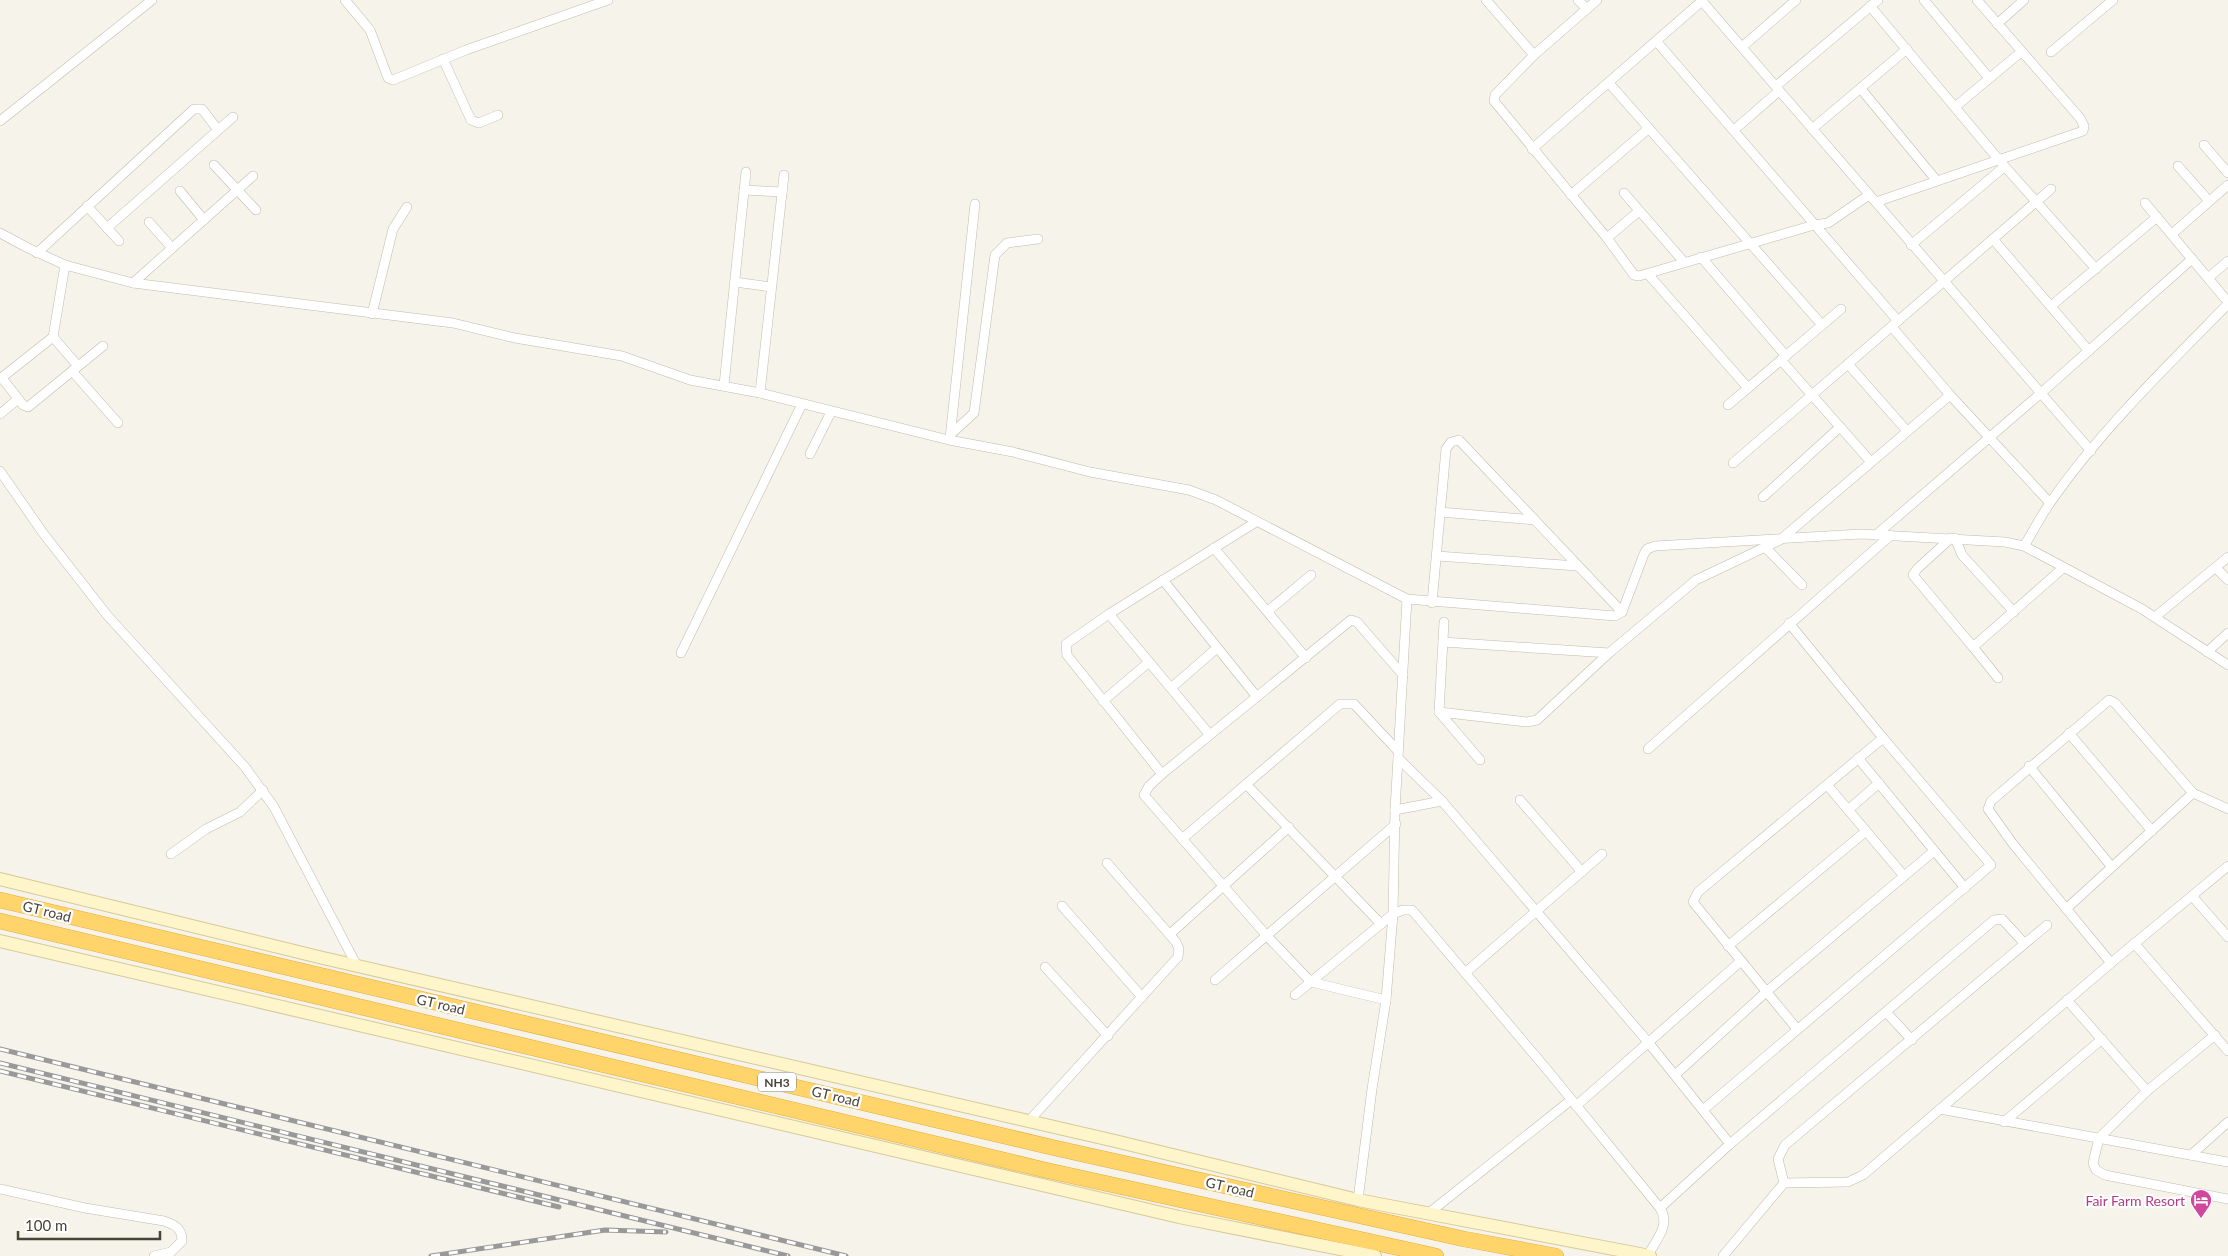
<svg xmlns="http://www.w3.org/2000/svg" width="2228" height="1256" font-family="Lato,sans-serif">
<rect width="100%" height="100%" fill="#f5f3ea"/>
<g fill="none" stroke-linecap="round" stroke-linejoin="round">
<g stroke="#c2bbac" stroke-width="10">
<g id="street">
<polyline points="345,0 370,30 388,78 393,80 466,50 608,0"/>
<polyline points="1486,0 1534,55"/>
<polyline points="1578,0 1587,9"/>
<polyline points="1597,0 1534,55 1495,95 1494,101 1607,238 1634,275 1639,276 1814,225 1828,223 1869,195"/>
<polyline points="1701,0 2091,451"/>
<polyline points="1924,0 1989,78"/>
<polyline points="1870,6 1999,160 2096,269"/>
<polyline points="1997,24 2024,0"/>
<polyline points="1657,42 1898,321"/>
<polyline points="1742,47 1796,0"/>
<polyline points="2051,52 2113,0"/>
<polyline points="443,59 471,120 479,123 498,115"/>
<polyline points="1609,83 1822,325"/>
<polyline points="1776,86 1878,0"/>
<polyline points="1861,89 1937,181"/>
<polyline points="1955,107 2021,52"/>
<polyline points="0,121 152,0"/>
<polyline points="1812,129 1907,49"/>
<polyline points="1734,130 1779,91"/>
<polyline points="2204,145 2228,173"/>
<polyline points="1532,149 1703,0"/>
<polyline points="214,165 256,210"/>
<polyline points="2178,166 2209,201"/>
<polyline points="744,190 782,192"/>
<polyline points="180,191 204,220"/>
<polyline points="1624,193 1684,262"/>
<polyline points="1571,195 1648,129"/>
<polyline points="1876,202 2083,131 2084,126 2080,118 1977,0"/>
<polyline points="2145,203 2228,302"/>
<polyline points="87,206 119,241"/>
<polyline points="149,222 172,248"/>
<polyline points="107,228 233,117"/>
<polyline points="0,233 28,248 65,265 133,283 453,323 515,338 622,356 690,380 760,393 949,440 1013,452 1090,472 1189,490 1216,500 1407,599 1615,616 1622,612 1644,554 1647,549 1655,546 1861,534 2005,542 2024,546 2142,609 2228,665"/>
<polyline points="2172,234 2228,185"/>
<polyline points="1607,238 1639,211"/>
<polyline points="1993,239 2089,351"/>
<polyline points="1911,245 2004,167"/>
<polyline points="37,253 194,109 202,109 218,130"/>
<polyline points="1701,257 1786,356"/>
<polyline points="1648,274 1748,388"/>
<polyline points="2208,278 2228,261"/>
<polyline points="735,282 771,287"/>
<polyline points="133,283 253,176"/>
<polyline points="2051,306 2157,217"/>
<polyline points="372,314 393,229 407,207"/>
<polyline points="1892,327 1950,395 2050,503"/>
<polyline points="53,337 78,366"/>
<polyline points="1781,360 1871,462"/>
<polyline points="1848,364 1907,431"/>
<polyline points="72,371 118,423"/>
<polyline points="2,378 23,405 28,407 103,346"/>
<polyline points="0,379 53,337 65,265"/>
<polyline points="724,385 746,172"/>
<polyline points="760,393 784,175"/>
<polyline points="1728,405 1841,309"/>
<polyline points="0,414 18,399"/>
<polyline points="951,434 974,413 995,255 1007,243 1038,239"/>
<polyline points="950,438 975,204"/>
<polyline points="810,454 831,412"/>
<polyline points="1733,463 2051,189"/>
<polyline points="0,471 43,533 107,615 245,767 274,807 357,966"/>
<polyline points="1763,497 1840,427"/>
<polyline points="1440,512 1535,520"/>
<polyline points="1876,535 2040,394 2192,259"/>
<polyline points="1951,538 1917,569 1913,575 1973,647 2063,568"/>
<polyline points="1955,538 1962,555 2014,612"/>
<path d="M2024 546C2033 532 2040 517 2050 503 2098 433 2168 365 2228 304"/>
<polyline points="1765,547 1802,585"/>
<polyline points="1214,548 1306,658"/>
<polyline points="1437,556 1578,566"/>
<polyline points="2216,568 2228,580"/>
<polyline points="1163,580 1257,697"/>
<polyline points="1432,603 1446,449 1451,442 1459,440 1622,612"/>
<polyline points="1268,611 1311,575"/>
<polyline points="1109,614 1210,735"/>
<polyline points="2155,617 2228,557"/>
<polyline points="1444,622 1439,712 1480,760"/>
<polyline points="1789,623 1883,738 1698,892 1693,902 1797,1029"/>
<polyline points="1443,642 1609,653"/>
<polyline points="1973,647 1998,678"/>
<polyline points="2207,652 2228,633"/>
<polyline points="681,653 802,404"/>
<polyline points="1171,688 1217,648"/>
<polyline points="1103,701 1149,662"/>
<polyline points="1439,712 1527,722 1537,720 1609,653 1696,580 1780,540 1950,395"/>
<polyline points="2069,733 2152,831"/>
<polyline points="1648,749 1890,536"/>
<polyline points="1398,758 1442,801"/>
<polyline points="1858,758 1965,888"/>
<polyline points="2029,766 2111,866"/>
<polyline points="1162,774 1067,655 1066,644 1109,614 1256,522"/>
<polyline points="1246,784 1381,924"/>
<polyline points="1828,786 1904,876"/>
<polyline points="1520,800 1582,872"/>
<polyline points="1395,810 1442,801 1648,1042 1730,1144 1660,1208"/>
<polyline points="1848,810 1879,783"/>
<polyline points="1182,839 1340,704 1354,704 1398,751"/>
<polyline points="171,854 206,829 240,812 263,790"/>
<polyline points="2192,896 2228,937"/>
<polyline points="1062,906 1142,997"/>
<polyline points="2066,909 2193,793"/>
<polyline points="1170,934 1289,827"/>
<polyline points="2134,943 2228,1051"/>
<polyline points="1728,946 1865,832"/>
<polyline points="2111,963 2013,844 1988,809 1991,801 2109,700 2115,703 2193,793 2228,809"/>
<polyline points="1045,967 1108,1036"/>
<polyline points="1465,973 1602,854"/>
<polyline points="1215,980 1396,824"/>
<path d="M1295 995 1393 914 1403 910H1412L1549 1072 1660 1208C1671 1225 1656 1240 1648 1255"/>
<polyline points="1386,1000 1311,982 1267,936 1144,795 1149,786 1162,774 1351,620 1357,622 1403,675"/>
<polyline points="2067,1000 2147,1091"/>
<polyline points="1886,1012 1912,1040"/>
<polyline points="2215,1035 2147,1091 2099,1138 2093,1163 2096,1170 2105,1175 2228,1199"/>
<polyline points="1675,1075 1766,992 1934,851"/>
<polyline points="1576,1106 1741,961"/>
<polyline points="1940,1109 2228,1162"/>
<polyline points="1703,1110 1991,865 1883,738"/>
<polyline points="1028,1122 1178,957 1179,949 1176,942 1107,863"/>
<polyline points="2004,1122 2102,1039"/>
<polyline points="1730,1144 1994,920 2002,919 2024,943"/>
<polyline points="2191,1155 2228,1122"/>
<polyline points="1784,1183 1778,1159 1785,1145 2047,925"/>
<path d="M0 1189 85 1208 164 1221C175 1225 182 1228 182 1241L171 1252 154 1256"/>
<polyline points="1358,1200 1372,1089 1386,1000 1393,914 1395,810 1407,599"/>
<polyline points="1429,1213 1571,1100"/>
<polyline points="1723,1256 1784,1183 1848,1182 1863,1175 2111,963 2228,866"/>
</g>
</g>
<g stroke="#d7c998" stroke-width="14">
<g id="secondary">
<polyline points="0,879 323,958 1115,1141 1358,1200 1650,1256"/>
<polyline points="0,941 1179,1217 1375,1256"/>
</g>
</g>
<g stroke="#e5ac35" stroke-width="16">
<g id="highway">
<polyline points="0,900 1055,1148 1464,1239 1556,1256"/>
<polyline points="0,921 1045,1170 1436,1256"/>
</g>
</g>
<use href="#street" stroke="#fff" stroke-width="9"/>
<use href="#secondary" stroke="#fff5ca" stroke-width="12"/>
<use href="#highway" stroke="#ffd56b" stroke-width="15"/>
<g stroke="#999" stroke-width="5">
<g id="rail">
<polyline points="0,1049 846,1256"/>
<polyline points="0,1063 788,1256"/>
<polyline points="0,1071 559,1207"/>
<polyline points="431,1256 605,1230 666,1232"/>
</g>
</g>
<use href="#rail" stroke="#fff" stroke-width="3" stroke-dasharray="9" stroke-linecap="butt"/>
</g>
<defs>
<g id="hotel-pin" transform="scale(1.125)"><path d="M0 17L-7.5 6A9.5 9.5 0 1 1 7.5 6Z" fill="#d1479c" stroke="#fff"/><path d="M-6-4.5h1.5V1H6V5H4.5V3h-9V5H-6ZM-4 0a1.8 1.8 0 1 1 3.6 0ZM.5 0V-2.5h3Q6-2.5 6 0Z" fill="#fff"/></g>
</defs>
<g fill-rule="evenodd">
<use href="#hotel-pin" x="2201" y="1200"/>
</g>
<g text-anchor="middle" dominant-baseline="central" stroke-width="4.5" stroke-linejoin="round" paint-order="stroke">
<rect fill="#fff" stroke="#807c73" stroke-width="1" x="758" y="1072.5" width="38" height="19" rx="4"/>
<g font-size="12" font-weight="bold" fill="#4a4437">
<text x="777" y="1082">NH3</text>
</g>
<g font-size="14" fill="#4a4437" stroke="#fff">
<text transform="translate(47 911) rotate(14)">GT road</text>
<text transform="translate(441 1004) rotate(13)">GT road</text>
<text transform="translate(836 1096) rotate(13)">GT road</text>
<text transform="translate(1230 1187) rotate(13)">GT road</text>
</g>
<g font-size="14" fill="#b23c85" stroke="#fff" text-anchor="end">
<text x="2185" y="1200">Fair Farm Resort</text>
</g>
</g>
<path d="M18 1231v8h142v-8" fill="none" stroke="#4a4437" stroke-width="2.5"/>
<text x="25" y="1231" font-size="15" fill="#4a4437" stroke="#ffffff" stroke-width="4" paint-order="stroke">100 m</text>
</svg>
